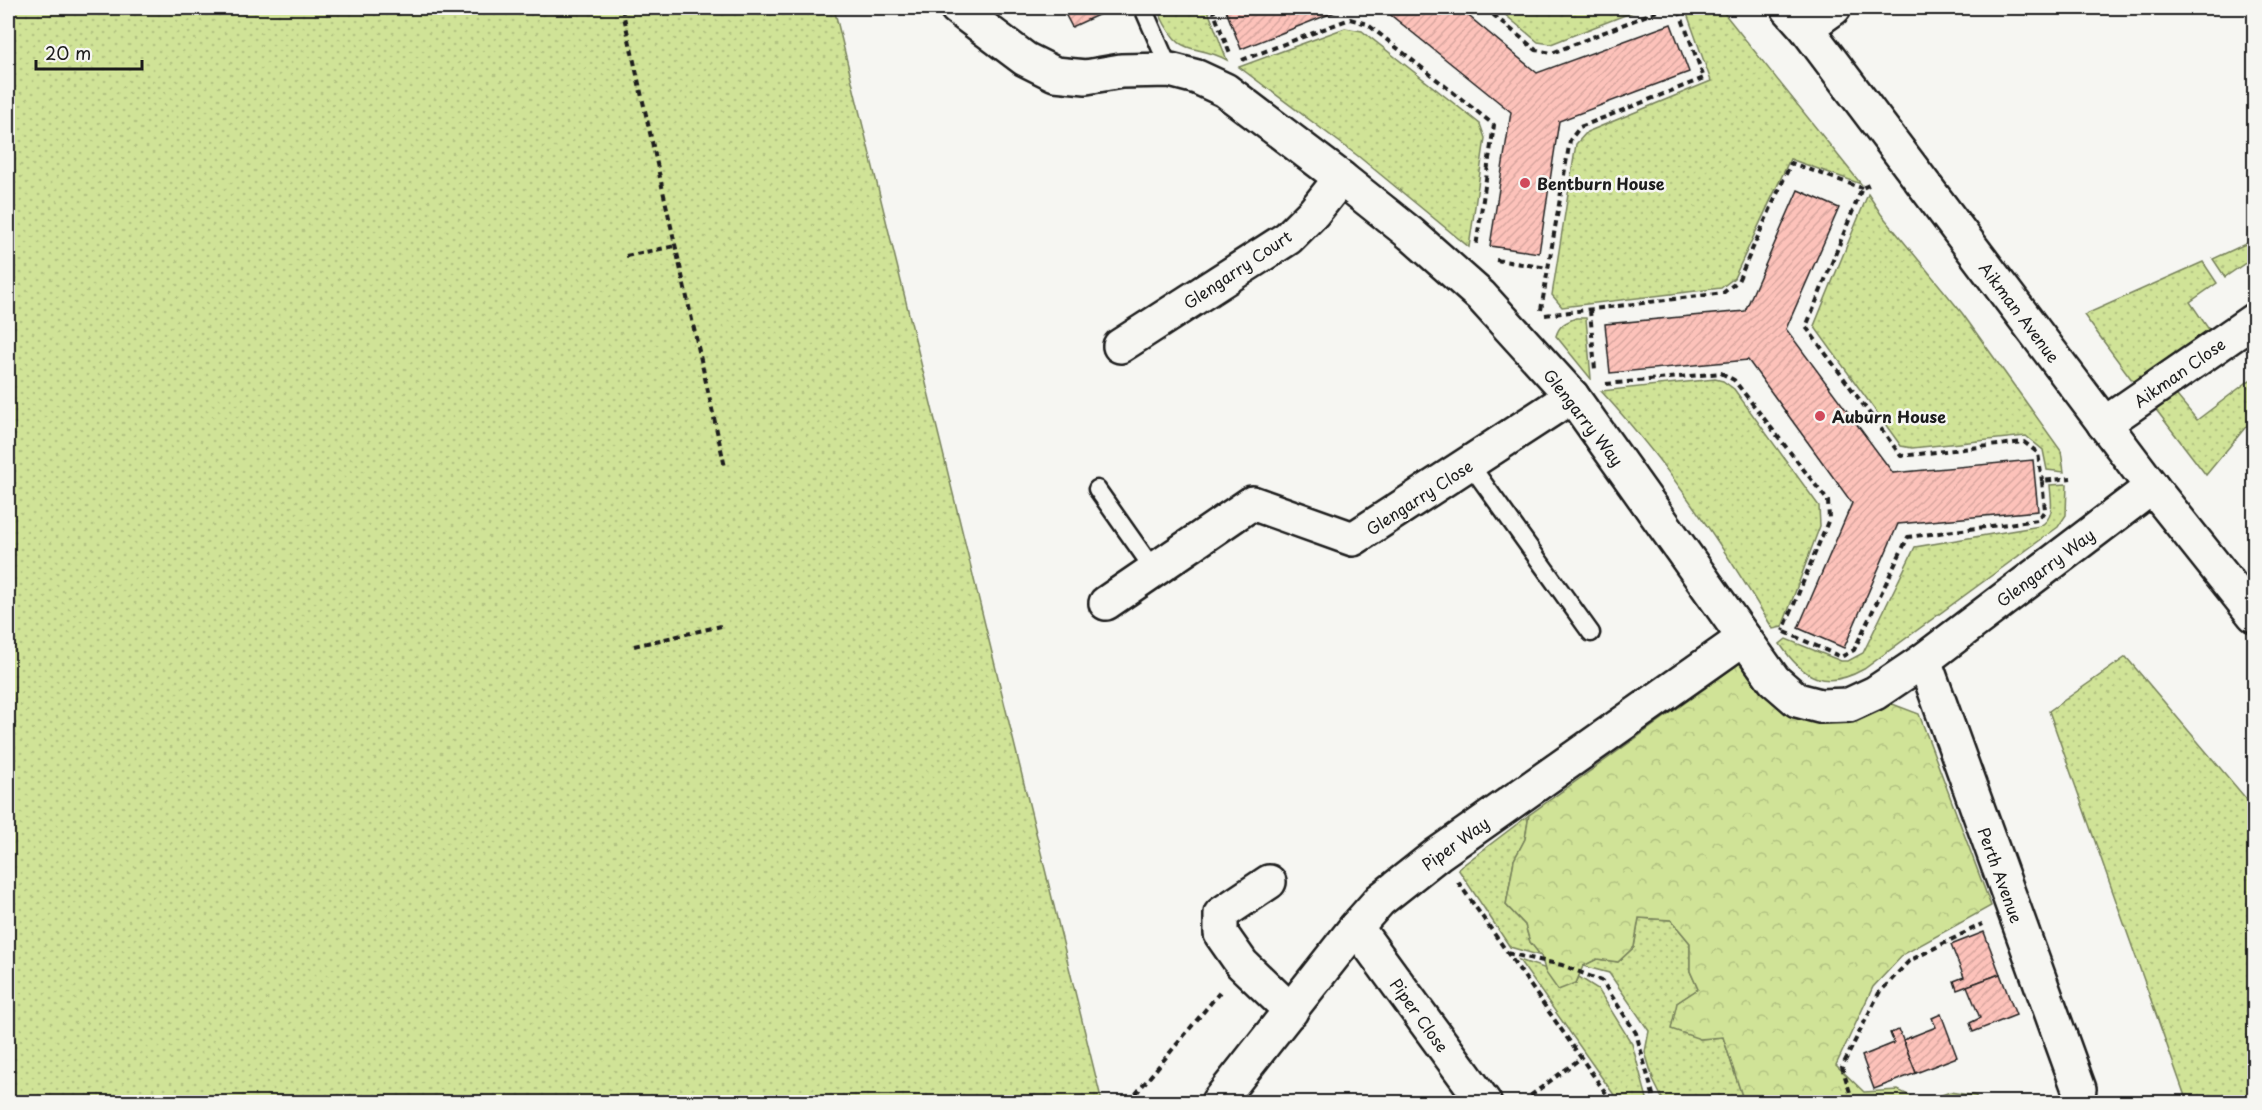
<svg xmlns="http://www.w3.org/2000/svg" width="2262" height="1110" font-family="'Playpen Sans',sans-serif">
<defs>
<pattern id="grass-dots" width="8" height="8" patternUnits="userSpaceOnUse" patternTransform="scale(1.5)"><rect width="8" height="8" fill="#d0e397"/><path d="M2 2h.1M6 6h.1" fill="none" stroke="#b2c282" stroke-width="1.8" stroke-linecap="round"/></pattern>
<pattern id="forest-crowns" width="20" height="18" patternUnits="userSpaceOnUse" patternTransform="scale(1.5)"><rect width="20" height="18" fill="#d0e397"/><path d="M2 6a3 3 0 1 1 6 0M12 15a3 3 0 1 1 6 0" fill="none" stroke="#b2c282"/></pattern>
<pattern id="building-hatch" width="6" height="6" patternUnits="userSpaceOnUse" patternTransform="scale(1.5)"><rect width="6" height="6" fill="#fdc2ba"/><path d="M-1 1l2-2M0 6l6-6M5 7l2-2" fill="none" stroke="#d8a69f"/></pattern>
</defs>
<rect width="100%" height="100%" fill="#f6f6f2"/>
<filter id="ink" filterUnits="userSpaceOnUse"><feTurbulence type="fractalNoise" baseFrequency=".0167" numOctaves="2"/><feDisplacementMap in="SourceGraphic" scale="12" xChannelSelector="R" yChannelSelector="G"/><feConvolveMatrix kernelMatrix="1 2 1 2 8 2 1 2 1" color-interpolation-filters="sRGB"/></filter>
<g filter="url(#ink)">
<g fill="url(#grass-dots)" stroke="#76805a" stroke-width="1.5">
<polygon points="8,8 834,8 1102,1102 8,1102"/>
<path d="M1180 8H1207L1227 60C1192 41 1182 61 1160 15Z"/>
<polygon points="1497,8 1643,8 1551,44 1538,42"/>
<polygon points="1685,8 1720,8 1861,184 1790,159 1734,278 1721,288 1562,307 1552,295 1576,144 1587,132 1711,81"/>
<polygon points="1345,28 1362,31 1480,124 1485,138 1469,247 1358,156 1239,67"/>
<polygon points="1868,194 1881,214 1962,313 2061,451 2064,472 2047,470 2043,450 2026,436 1912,448 1901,446 1814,326"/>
<polygon points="2254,240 2254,257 2225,277 2213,259"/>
<polygon points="2203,262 2217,283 2190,302 2210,331 2135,384 2084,315"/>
<path d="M1576 318H1586L1591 379 1556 336C1559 325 1566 322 1576 318Z"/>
<polygon points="2254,377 2254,417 2206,475 2154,407 2173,391 2197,420"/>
<path d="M1715 379 1723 381 1734 389 1819 506 1820 526 1782 627 1773 629C1723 545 1667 463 1601 391Z"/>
<path d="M2067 484 2066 515 2058 527 1864 669C1825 691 1803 678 1780 644L1786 639 1841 661H1848L1863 653 1915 547 2040 526C2056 517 2051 501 2050 485Z"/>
<polygon points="2126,657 2254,808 2254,1102 2187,1102 2049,711"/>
<polygon points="1529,815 1525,839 1514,860 1506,905 1525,925 1530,942 1541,956 1510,947 1458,869"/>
<polygon points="1639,918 1671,920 1690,943 1690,971 1698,989 1677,1003 1700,1039 1723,1037 1744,1102 1664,1102 1654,1082 1645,1052 1649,1031 1609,973 1583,966 1597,959 1618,962 1634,947"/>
<polygon points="1519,960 1544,968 1546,973 1576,983 1579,977 1598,989 1632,1044 1648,1102 1619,1102"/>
</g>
<polygon fill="url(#forest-crowns)" stroke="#76805a" stroke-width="1.5" points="1747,658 1855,719 1890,703 1919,714 1991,906 1904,954 1873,987 1836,1065 1864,1092 1898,1090 1922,1102 1950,1092 1976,1096 1977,1102 1744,1102 1723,1037 1700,1039 1671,1029 1677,1003 1698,989 1690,971 1690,943 1671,920 1639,918 1634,947 1618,962 1597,959 1583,966 1576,983 1558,990 1546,973 1541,956 1530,942 1525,925 1506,905 1514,860 1525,839 1529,815"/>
<g fill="url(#building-hatch)" stroke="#1c1c1c" stroke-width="1.5">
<polygon points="1062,8 1113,8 1072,27"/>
<polygon points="1225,8 1345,8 1241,49"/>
<polygon points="1382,8 1459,8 1537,73 1671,24 1689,72 1559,121 1539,253 1490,246 1511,112"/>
<polygon points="1798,190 1839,208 1786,329 1893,473 2033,460 2038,511 1898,524 1844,648 1798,628 1852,503 1748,360 1610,373 1605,324 1745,311"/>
<polygon points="1984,932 2000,974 1957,990 1954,981 1964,977 1951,945"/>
<polygon points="2000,974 2016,1015 1973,1032 1970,1023 1980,1018 1967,986"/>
<polygon points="1941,1014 1957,1057 1916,1073 1903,1040 1936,1027 1932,1018"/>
<polygon points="1899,1030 1916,1073 1874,1089 1862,1056 1894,1043 1890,1033"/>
</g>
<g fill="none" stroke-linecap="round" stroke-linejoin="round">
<g stroke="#1c1c1c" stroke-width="21">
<g id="service">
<polyline points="1143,8 1170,70"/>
<polyline points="1469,463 1591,633"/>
<polyline points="1097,489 1154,570"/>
</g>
</g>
<g stroke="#1c1c1c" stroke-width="38">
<g id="minor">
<polyline points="957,8 1025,59 1055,74 1086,77 1121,71 1170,70 1197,77 1225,90 1341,178 1411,234 1481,296 1572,396 1774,680 1797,700 1820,706 1849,705 1875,693 1924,660 2152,487"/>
<polyline points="1806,28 1834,8"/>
<polyline points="1120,346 1288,238 1314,212 1341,178"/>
<polyline points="2104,424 2254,320"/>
<polyline points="1106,603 1252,503 1353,539 1572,396"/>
<polyline points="1924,660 2079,1089"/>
<polyline points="1269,882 1221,914 1221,934 1242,964 1291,1011"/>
<polyline points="1356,927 1484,1102"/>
<polyline points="1218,1102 1356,927 1380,900 1438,854 1744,638"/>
</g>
</g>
<g stroke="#1c1c1c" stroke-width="38">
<polyline id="tertiary" points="1788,8 1806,28 2152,487 2254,615"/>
</g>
<g stroke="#1c1c1c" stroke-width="4" stroke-dasharray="6 4.5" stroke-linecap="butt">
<polyline points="622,8 725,467"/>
<polyline points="1212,8 1230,54"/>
<polyline points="1485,8 1536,50 1552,53 1665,8"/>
<polyline points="1242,60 1350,19 1367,24 1494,125 1476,247"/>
<polyline points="1869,185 1862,188 1806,327 1901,456 2024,442 2038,453 2042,481"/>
<polyline points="626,256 675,246"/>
<polyline points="1496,260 1548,268"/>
<polyline points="1541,310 1570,140 1580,127 1704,78 1678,8"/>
<polyline points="1590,310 1595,370"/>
<polyline points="1545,315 1723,293 1738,281 1791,163 1862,188"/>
<polyline points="1606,384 1721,373 1734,380 1828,501 1829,519 1783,631"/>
<polyline points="1785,632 1841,657 1854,650 1908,537 2038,520 2045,510 2042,481 2071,478"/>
<polyline points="634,646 721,626"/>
<polyline points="1458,882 1612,1102"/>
<polyline points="1507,953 1562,965 1602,981 1636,1033 1655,1102"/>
<polyline points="1129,1102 1220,992"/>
<polyline points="1522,1102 1581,1058"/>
<polyline points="1853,1102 1842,1067 1879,993 1909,961 1982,924"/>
</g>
<use href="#service" stroke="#f6f6f2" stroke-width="16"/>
<use href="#minor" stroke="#f6f6f2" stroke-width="33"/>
<use href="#tertiary" stroke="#f6f6f2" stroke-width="33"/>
</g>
</g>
<g fill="#d1495b" stroke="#f6f6f2" stroke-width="2">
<circle cx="1525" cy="183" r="6"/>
<circle cx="1820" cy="416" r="6"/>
</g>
<g text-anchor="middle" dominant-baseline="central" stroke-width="5" stroke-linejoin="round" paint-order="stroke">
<g font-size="16" font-weight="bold" fill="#1c1c1c" stroke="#f6f6f2" text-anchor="start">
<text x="1537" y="183">Bentburn House</text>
<text x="1832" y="416">Auburn House</text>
</g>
<g font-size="16" fill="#1c1c1c" stroke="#f6f6f2">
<text transform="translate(1237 269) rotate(-34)">Glengarry Court</text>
<text transform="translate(2020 312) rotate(53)">Aikman Avenue</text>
<text transform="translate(2179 372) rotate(-35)">Aikman Close</text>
<text transform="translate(1584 417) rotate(52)">Glengarry Way</text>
<text transform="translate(1419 497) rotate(-33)">Glengarry Close</text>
<text transform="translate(2045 567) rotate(-37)">Glengarry Way</text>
<text transform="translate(1455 843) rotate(-36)">Piper Way</text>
<text transform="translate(2001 875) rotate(70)">Perth Avenue</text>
<text transform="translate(1420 1015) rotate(54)">Piper Close</text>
</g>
</g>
<rect width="2262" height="1110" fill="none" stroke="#f6f6f2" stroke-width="30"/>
<rect x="15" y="15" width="2232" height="1080" fill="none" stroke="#1c1c1c" stroke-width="2" filter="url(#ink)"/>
<path d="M36 60v9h106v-9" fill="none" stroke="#1c1c1c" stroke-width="3"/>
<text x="45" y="60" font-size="18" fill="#1c1c1c" stroke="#f6f6f2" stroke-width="4.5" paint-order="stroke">20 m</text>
</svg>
